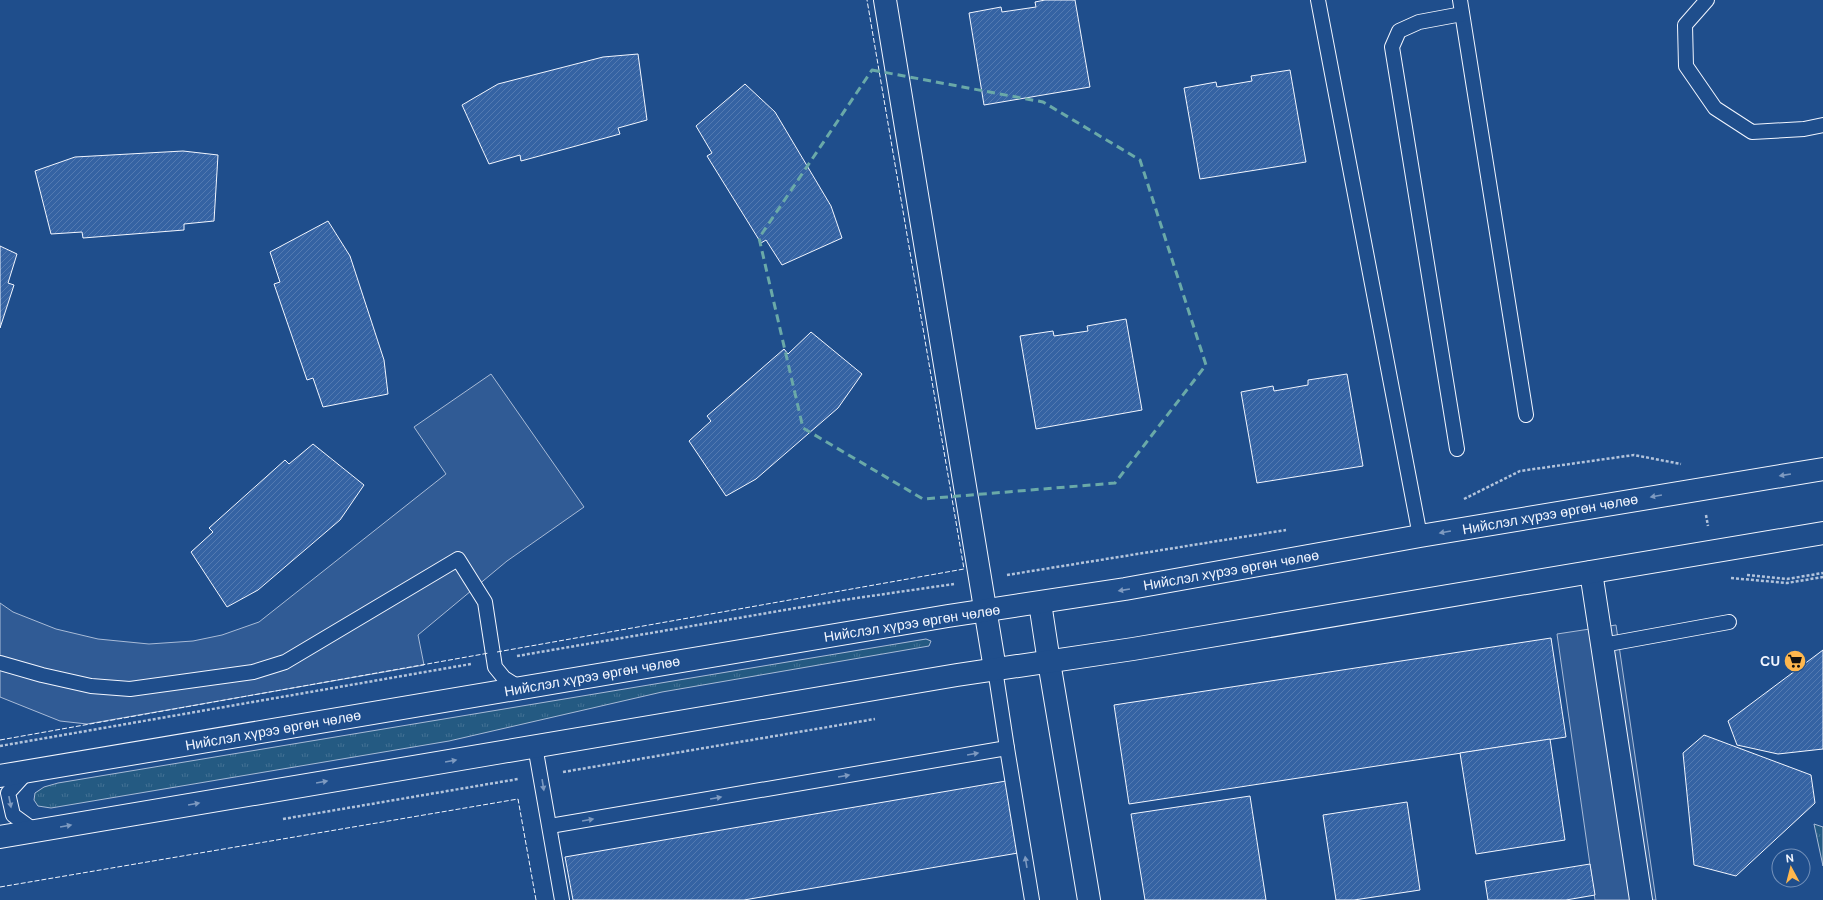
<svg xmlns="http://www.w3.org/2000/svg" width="1823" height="900" font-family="'DM Sans',sans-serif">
<defs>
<pattern id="grass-tufts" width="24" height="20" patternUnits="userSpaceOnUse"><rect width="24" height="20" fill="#245a82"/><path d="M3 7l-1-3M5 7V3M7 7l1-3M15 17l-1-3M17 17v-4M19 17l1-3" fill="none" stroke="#447295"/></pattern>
<pattern id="building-hatch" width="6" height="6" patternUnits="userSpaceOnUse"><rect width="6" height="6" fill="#3563a3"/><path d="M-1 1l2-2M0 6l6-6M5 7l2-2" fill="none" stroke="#537ab1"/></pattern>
</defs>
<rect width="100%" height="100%" fill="#1f4e8c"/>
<g fill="url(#grass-tufts)" stroke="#a8bbd7">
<polygon points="926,639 931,641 929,646 662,692 449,741 51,808 38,806 34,800 35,793 44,787 58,783"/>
<polygon points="1814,824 1823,827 1823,866"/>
</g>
<g fill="#305b95" stroke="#a8bbd7">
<polygon points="491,374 584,507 507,561 418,635 424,665 87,724 60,721 0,697 0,603 13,612 56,629 98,639 149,644 193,641 222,635 259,622 446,474 414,427"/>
<polygon points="1616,625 1656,900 1595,900 1557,634"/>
</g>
<g fill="url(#building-hatch)" stroke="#f2f6ff">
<polygon points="1045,0 1075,0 1090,87 984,105 969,13 1001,7 1002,12 1036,7 1035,2"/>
<polygon points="638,54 647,120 618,128 620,134 521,161 520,155 489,164 462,105 498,84 603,57"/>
<polygon points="1290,70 1306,162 1200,179 1184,88 1216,82 1217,87 1252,81 1251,76"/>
<polygon points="745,84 775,112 831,206 842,238 782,265 766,240 761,243 707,156 712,153 696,126"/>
<polygon points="183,151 218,155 214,221 184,224 184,230 83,238 82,232 51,234 35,171 75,157"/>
<polygon points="328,221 350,256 384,360 388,394 323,407 313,378 307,380 274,284 280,282 270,252"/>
<polygon points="0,246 17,254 8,283 14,285 0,328"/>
<polygon points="1126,319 1142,410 1036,429 1020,336 1053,331 1054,336 1088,331 1087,326"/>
<polygon points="811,332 862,374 838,408 756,479 726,496 689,441 711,421 707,416 784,349 788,354"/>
<polygon points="1347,374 1363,466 1257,483 1241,392 1273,386 1274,391 1308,385 1308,380"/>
<polygon points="313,444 364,485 340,520 258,590 227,607 191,552 213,532 209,528 285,460 289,464"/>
<polygon points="1551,638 1566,737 1129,804 1114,705"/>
<polygon points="1823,650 1823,749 1778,754 1737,745 1728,721"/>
<polygon points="1704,735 1811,775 1815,803 1736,876 1694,865 1683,753"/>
<polygon points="1550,739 1565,840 1476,854 1460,753"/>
<polygon points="1006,781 1018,853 744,900 573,900 565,857"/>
<polygon points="1250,796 1266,900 1145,900 1131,814"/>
<polygon points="1407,802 1420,890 1354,900 1336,900 1323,815"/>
<polygon points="1590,864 1595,895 1566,900 1488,900 1485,881"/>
</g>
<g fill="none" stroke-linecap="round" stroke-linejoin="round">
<g stroke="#f2f6ff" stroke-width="16">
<g id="lane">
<polyline points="1318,0 1420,536"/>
<polyline points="1460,0 1526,415"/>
<polyline points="1707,0 1685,25 1686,66 1715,108 1752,132 1804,129 1823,125"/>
<polyline points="1457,449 1392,47 1399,31 1419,22 1462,14"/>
<polyline points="1603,645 1729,622"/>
<polyline points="0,663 42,675 91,686 130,689 253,672 285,662 458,559 485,602 495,667 504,678 520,688"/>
<polyline points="535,746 562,900"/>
<polyline points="1007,748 1032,900"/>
<polyline points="28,771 8,793 13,815 35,831"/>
<polyline points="550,826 1007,748 995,669"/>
</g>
</g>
<g stroke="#f2f6ff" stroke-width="24">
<g id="street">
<polyline points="885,0 995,669"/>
<polyline points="1591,572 1641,900"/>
<polyline points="1049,662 1089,900"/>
</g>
</g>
<g stroke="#f2f6ff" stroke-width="24">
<g id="primary">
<polyline points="1040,603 1049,662"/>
<polyline points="0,776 948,616 1125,589 1420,536 1823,469"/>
<polyline points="0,837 957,675 1133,649 1823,533"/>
</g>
</g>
<g stroke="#b3c4dc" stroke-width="2.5" stroke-dasharray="3 2" stroke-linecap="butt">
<polyline points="1464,499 1520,471 1634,455 1681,464"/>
<polyline points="1706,515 1708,526"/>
<polyline points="1007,575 1286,530"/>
<polyline points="1747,575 1787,579 1823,573"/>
<polyline points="1731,578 1787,583 1823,577"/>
<polyline points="517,656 843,600 954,584"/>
<polyline points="0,746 471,664"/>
<polyline points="563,772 875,719"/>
<polyline points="283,819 518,779"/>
</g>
<use href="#lane" stroke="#1f4e8c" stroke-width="14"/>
<use href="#street" stroke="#1f4e8c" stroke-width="22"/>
<use href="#primary" stroke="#1f4e8c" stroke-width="22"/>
<g stroke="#f2f6ff" stroke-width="1" stroke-dasharray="5 2" stroke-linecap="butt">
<polyline points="497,652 964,569 867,0"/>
<polyline points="0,740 489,653"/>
<polyline points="0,887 518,799 536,900"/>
</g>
</g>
<defs><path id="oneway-solid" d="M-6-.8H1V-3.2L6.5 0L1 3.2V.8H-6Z"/></defs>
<g fill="#7e9ac0">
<use href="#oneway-solid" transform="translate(1785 475) rotate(171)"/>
<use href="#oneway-solid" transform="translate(1656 496) rotate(170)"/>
<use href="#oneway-solid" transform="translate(1445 532) rotate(170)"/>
<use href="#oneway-solid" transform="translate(1124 590) rotate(171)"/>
<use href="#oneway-solid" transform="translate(973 754) rotate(-10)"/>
<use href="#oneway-solid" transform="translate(451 761) rotate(-10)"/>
<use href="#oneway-solid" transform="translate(844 776) rotate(-10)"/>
<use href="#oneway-solid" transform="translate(322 782) rotate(-10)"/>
<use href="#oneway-solid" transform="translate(543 785) rotate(81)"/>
<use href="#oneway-solid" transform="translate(716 798) rotate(-10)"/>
<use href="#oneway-solid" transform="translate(10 802) rotate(79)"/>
<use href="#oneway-solid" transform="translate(194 804) rotate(-10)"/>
<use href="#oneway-solid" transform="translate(588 820) rotate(-10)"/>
<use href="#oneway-solid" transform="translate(66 826) rotate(-10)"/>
<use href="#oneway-solid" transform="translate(1026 862) rotate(-99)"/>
</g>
<path fill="none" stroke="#6aa9a8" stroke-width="3" stroke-dasharray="8 5" stroke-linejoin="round" d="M872 70 1043 102 1140 160 1206 365 1115 483 923 499 803 428 759 238Z"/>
<defs>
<g id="supermarket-disc" transform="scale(1.15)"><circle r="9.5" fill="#ffb74d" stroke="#1f4e8c"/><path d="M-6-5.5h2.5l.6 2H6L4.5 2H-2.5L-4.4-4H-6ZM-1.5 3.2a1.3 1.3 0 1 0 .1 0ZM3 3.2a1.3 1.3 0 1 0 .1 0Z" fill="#111"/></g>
</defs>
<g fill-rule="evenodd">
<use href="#supermarket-disc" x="1795" y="661"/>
</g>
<g text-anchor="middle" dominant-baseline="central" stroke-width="3" stroke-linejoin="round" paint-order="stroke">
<g font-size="14" fill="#f2f6ff" stroke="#1f4e8c">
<text transform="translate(1550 514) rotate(-10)">Нийслэл хүрээ өргөн чөлөө</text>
<text transform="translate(1231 570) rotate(-10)">Нийслэл хүрээ өргөн чөлөө</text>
<text transform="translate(912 623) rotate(-9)">Нийслэл хүрээ өргөн чөлөө</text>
<text transform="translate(592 676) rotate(-10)">Нийслэл хүрээ өргөн чөлөө</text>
<text transform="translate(273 730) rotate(-10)">Нийслэл хүрээ өргөн чөлөө</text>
</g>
<g font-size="14" font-weight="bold" fill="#f2f6ff" stroke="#1f4e8c" text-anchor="end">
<text x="1780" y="661">CU</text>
</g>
</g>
<g transform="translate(1791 868) rotate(353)"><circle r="19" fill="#1f4e8c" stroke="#7391ba"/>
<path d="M0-3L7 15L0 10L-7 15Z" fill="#ffb74d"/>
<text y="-6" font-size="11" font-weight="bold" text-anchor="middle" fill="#f2f6ff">N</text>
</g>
</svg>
